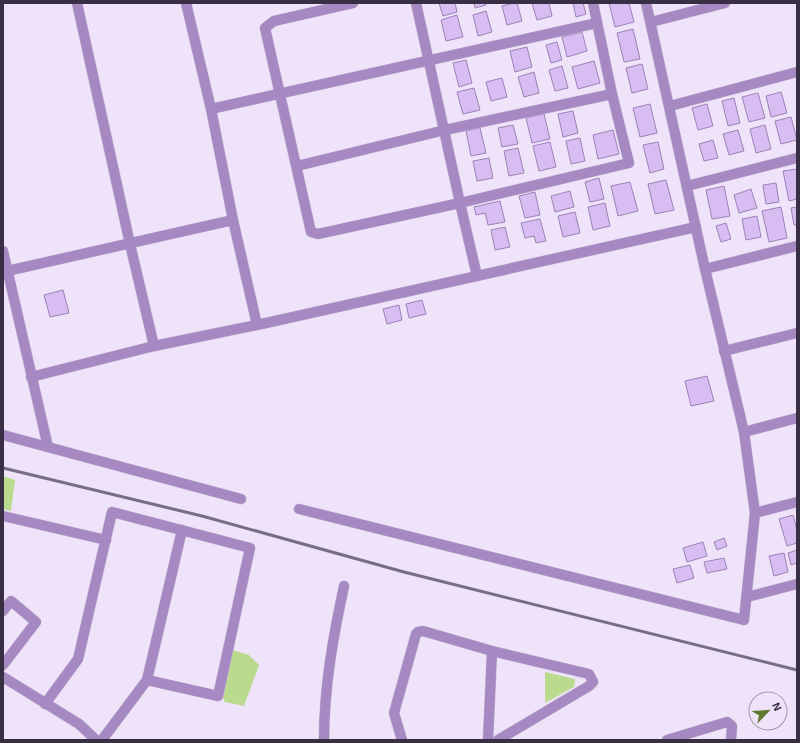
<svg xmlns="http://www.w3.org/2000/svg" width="800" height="743" font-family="'Exo 2',sans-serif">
<rect width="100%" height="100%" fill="#eee3f9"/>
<g fill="#badb8d">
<polygon points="3,476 15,480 11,511 3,509"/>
<polygon points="232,650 249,655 259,665 244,706 225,702 221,694"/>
<polygon points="545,672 575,679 574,687 545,703"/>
</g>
<g fill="#d8bdf3" stroke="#9c82b5">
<polygon points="439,3 455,3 457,12 443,16"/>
<polygon points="474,3 486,3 486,5 475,8"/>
<polygon points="514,3 517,3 522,21 507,25 502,6"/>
<polygon points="532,3 549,3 552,16 537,20"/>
<polygon points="573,3 583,3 586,14 576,17"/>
<polygon points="609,3 629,3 634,22 615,27"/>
<polygon points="486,11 492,32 478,36 473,15"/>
<polygon points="457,15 463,37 446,41 441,20"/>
<polygon points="633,29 640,59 624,62 617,33"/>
<polygon points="582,32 587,51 567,57 562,37"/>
<polygon points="557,42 562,60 551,63 546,45"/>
<polygon points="527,47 532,67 515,72 510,51"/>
<polygon points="466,60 472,83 459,87 453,63"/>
<polygon points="594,61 600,83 578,89 572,67"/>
<polygon points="642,64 648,89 632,93 626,68"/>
<polygon points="562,66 568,88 555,91 549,70"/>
<polygon points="534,72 539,93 524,97 518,77"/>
<polygon points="502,78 507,97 491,101 486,82"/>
<polygon points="474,88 480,110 463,114 457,92"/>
<polygon points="781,92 787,113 771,117 766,96"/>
<polygon points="758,93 765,118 749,122 742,97"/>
<polygon points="734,98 740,123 728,126 722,101"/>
<polygon points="650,104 657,133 640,137 633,108"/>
<polygon points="707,104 713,126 698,130 692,108"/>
<polygon points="573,111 578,133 563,137 558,114"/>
<polygon points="544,114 550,139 532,143 526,118"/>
<polygon points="791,117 797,140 781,144 775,121"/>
<polygon points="513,125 518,144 502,147 498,128"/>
<polygon points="765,125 771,149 756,153 750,129"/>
<polygon points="480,128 486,153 471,156 466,131"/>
<polygon points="613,130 619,154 598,159 593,135"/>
<polygon points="738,130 744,151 729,155 723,134"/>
<polygon points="580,138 585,161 571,164 566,141"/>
<polygon points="713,140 718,158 704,161 699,144"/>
<polygon points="550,142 556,167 539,171 533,146"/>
<polygon points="658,142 664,169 650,173 643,145"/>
<polygon points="518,148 524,173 509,176 504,151"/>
<polygon points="489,158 493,178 477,181 473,161"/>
<polygon points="797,169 797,199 789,201 783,171"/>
<polygon points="599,178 604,199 590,202 585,182"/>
<polygon points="666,180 674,210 655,214 648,184"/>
<polygon points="630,182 638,211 618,216 611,186"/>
<polygon points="776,183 779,202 766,204 763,185"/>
<polygon points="724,186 730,216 712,219 706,190"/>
<polygon points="751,189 757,208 739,213 734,195"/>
<polygon points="570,191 574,207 555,212 551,196"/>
<polygon points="535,192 540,215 525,218 519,196"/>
<polygon points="500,201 505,222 488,225 485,213 476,215 474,207"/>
<polygon points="605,203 610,226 593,230 588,207"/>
<polygon points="781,207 787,238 769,242 762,211"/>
<polygon points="797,207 797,225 794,225 791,208"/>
<polygon points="575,212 580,233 563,237 558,216"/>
<polygon points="757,216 761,237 746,240 742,219"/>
<polygon points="540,219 546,241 536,243 534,236 525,238 521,223"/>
<polygon points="726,223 731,239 721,242 716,226"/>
<polygon points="505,227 510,247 495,250 491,230"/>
<polygon points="63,290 69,313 50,317 44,295"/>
<polygon points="422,300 426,314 409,318 406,304"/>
<polygon points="399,305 402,320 387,324 383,309"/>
<polygon points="707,376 714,401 691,406 685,381"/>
<polygon points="793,515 797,530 797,543 787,546 779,519"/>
<polygon points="724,538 727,546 717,550 714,542"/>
<polygon points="703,542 707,556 687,562 683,548"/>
<polygon points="797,550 797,563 791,565 788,553"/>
<polygon points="784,553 788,572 774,576 769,556"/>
<polygon points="724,558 727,569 707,573 704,562"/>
<polygon points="690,565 694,578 677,583 673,569"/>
</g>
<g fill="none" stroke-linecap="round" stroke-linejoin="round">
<g stroke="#cabfd5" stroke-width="11">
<g id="minor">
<polyline points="77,3 130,244 154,346"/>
<polyline points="186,3 211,109 597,23"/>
<polyline points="353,3 274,21 265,28 311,232 318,234 460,203 477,276"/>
<polyline points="416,3 460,203 629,163 612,94 593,3"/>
<polyline points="651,22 725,3"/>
<polyline points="670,106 797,72"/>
<polyline points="211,109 233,220 257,325"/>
<polyline points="297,166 445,130 612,94"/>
<polyline points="687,186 797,158"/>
<polyline points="3,251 48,447"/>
<polyline points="705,269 797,246"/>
<polyline points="7,271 233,220"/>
<polyline points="724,351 797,333"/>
<polyline points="31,377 154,346 257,325 696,227"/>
<polyline points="744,432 797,418"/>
<polyline points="3,435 241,499"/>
<polyline points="299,509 744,620 755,513 744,432 705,269 646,3"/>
<polyline points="755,513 797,502"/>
<polyline points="3,516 106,540"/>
<polyline points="747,597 797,584"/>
<polyline points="3,611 11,601 36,622 3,665"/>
<polyline points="3,677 79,724 96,740"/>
<polyline points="45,704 78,659 112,512 250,548 218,696 147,680"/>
<polyline points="102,740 147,680 182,530"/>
<path d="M324 740C324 688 333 637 344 586"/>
<polyline points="402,740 394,713 416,634 418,632 423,631 492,651 589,674 593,682 589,686 498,740"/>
<polyline points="488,740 492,651"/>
<polyline points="667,740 727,722 732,726 731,740"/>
</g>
</g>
<use href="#minor" stroke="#a688c3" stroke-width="10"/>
<polyline stroke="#786e83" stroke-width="3" points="3,468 202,516 404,572 797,670"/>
</g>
<rect width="800" height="743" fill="none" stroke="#392f44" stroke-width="8"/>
<g transform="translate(768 711) rotate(65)"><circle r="19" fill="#eee3f9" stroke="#a69bb1"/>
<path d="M0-3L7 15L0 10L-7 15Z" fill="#5d7a2e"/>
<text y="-6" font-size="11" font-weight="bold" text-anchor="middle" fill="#392f44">N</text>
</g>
</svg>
